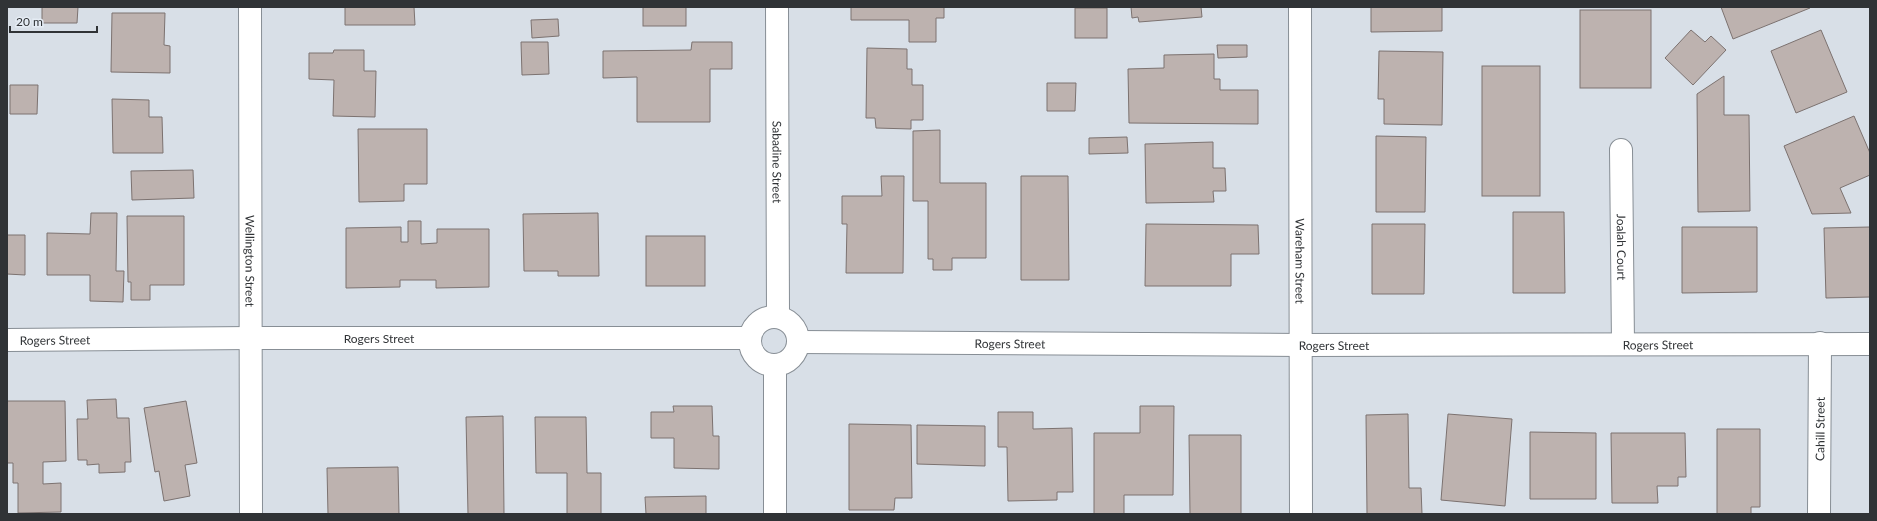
<svg xmlns="http://www.w3.org/2000/svg" width="1877" height="521" font-family="Lato,sans-serif">
<rect width="100%" height="100%" fill="#d8dfe7"/>
<g fill="#bdb2af" stroke="#7c7270">
<polygon points="42,7 78,7 77,23 42,23"/>
<polygon points="345,7 414,7 415,25 345,25"/>
<rect x="643" y="7" width="43" height="19"/>
<polygon points="851,7 944,7 944,18 936,18 936,42 909,42 909,20 851,20"/>
<polygon points="1131,7 1201,7 1202,17 1139,22 1138,17 1132,18"/>
<polygon points="1371,7 1442,7 1442,31 1371,32"/>
<polygon points="1721,7 1810,7 1810,8 1733,39"/>
<rect x="1075" y="8" width="32" height="30"/>
<rect x="1580" y="10" width="71" height="78"/>
<polygon points="112,13 165,13 164,45 170,46 170,73 111,72"/>
<polygon points="558,19 559,36 532,38 531,20"/>
<polygon points="1691,30 1705,42 1711,36 1726,50 1693,85 1665,58"/>
<polygon points="1821,30 1847,92 1796,113 1771,51"/>
<polygon points="521,42 548,42 549,74 522,75"/>
<polygon points="692,42 732,42 732,69 710,69 710,122 637,122 637,77 603,78 603,51 691,50"/>
<polygon points="1217,45 1247,45 1247,57 1218,58"/>
<polygon points="867,48 907,49 907,69 912,69 912,85 923,85 923,120 911,120 911,129 876,128 875,118 866,118"/>
<polygon points="334,50 364,50 364,71 376,71 375,117 333,116 334,80 309,79 309,53 333,53"/>
<polygon points="1379,51 1443,52 1442,125 1384,124 1384,99 1378,99"/>
<polygon points="1214,54 1214,79 1220,79 1220,90 1258,90 1258,124 1129,123 1128,69 1164,68 1164,55"/>
<rect x="1482" y="66" width="58" height="130"/>
<polygon points="1724,76 1724,115 1749,115 1750,211 1698,212 1697,94"/>
<polygon points="1047,83 1076,83 1075,111 1047,111"/>
<polygon points="10,85 38,85 37,114 10,114"/>
<polygon points="112,99 149,100 149,117 162,117 163,153 113,153"/>
<polygon points="1854,116 1870,153 1870,175 1840,188 1851,213 1812,214 1784,146"/>
<polygon points="358,129 427,129 427,184 404,184 404,201 359,202"/>
<polygon points="940,130 940,183 986,183 986,258 952,258 952,270 933,270 933,259 928,259 928,201 913,201 913,131"/>
<polygon points="1376,136 1426,137 1425,212 1376,212"/>
<polygon points="1127,137 1128,153 1089,154 1089,138"/>
<polygon points="1213,142 1213,168 1225,168 1226,191 1213,191 1214,202 1146,203 1145,144"/>
<polygon points="193,170 194,198 132,200 131,171"/>
<polygon points="881,176 904,176 903,273 846,273 847,224 842,224 842,196 882,196"/>
<polygon points="1021,176 1068,176 1069,280 1021,280"/>
<polygon points="1513,212 1564,212 1565,293 1513,293"/>
<polygon points="91,213 117,213 116,271 124,271 123,302 90,301 90,275 47,275 47,233 90,234"/>
<polygon points="598,213 599,276 558,276 558,271 524,271 523,214"/>
<polygon points="127,216 184,216 184,285 150,285 150,300 131,300 131,282 128,282"/>
<polygon points="408,221 421,221 421,244 437,243 437,229 489,229 489,287 436,288 436,280 400,280 400,287 346,288 346,228 401,227 401,242 408,242"/>
<polygon points="1146,224 1258,225 1259,254 1231,254 1231,286 1145,286"/>
<polygon points="1372,224 1425,224 1424,294 1372,294"/>
<polygon points="1682,227 1757,227 1757,292 1682,293"/>
<polygon points="1870,227 1870,297 1826,298 1824,228"/>
<polygon points="7,235 25,235 25,275 7,274"/>
<rect x="646" y="236" width="59" height="50"/>
<polygon points="116,399 117,418 129,418 131,462 125,462 125,472 99,473 99,464 87,465 87,460 78,460 77,419 88,419 87,400"/>
<polygon points="7,401 65,401 66,461 43,462 43,484 61,483 61,512 18,513 18,483 13,483 13,463 7,463"/>
<polygon points="186,401 197,463 185,465 190,496 164,501 159,471 155,472 144,408"/>
<polygon points="673,406 712,406 713,436 719,436 719,469 674,468 674,438 651,438 651,412 674,412"/>
<polygon points="1140,406 1174,406 1173,495 1124,495 1124,514 1094,514 1094,433 1140,433"/>
<polygon points="998,412 1033,412 1033,429 1072,428 1073,492 1057,492 1057,500 1008,501 1007,447 998,447"/>
<polygon points="1408,414 1409,488 1421,488 1422,514 1367,514 1366,415"/>
<polygon points="1448,414 1512,419 1505,506 1441,500"/>
<polygon points="503,416 504,514 468,514 466,417"/>
<polygon points="535,417 586,417 587,473 601,473 601,514 567,514 567,473 536,473"/>
<polygon points="849,424 911,425 912,498 895,498 894,510 849,510"/>
<polygon points="917,425 985,426 985,466 917,464"/>
<polygon points="1717,429 1760,429 1760,507 1751,507 1751,514 1717,514"/>
<polygon points="1530,432 1596,433 1596,499 1530,499"/>
<polygon points="1611,433 1685,433 1686,477 1678,477 1678,486 1657,486 1658,503 1612,503"/>
<polygon points="1189,435 1241,435 1241,514 1190,514"/>
<polygon points="398,467 399,514 328,514 327,468"/>
<polygon points="706,496 706,514 646,514 645,497"/>
</g>
<g fill="none" stroke-linecap="round" stroke-linejoin="round">
<g stroke="#878e95" stroke-width="24">
<g id="minor">
<path id="s1" d="M250 7 251 514"/>
<path id="s2" d="M777 7 778 317"/>
<path id="s3" d="M1300 7 1301 514"/>
<path id="s4" d="M1621 150 1623 344"/>
<circle cx="774" cy="341" r="24"/>
<path id="s5" d="M7 340 251 338H750"/>
<path id="s6" d="M798 342 1301 345 1870 344"/>
<polyline points="775,365 775,514"/>
<path id="s7" d="M1819 514 1820 343"/>
</g>
</g>
<use href="#minor" stroke="#fff" stroke-width="22"/>
</g>
<g text-anchor="middle" dominant-baseline="central" stroke-width="4" stroke-linejoin="round" paint-order="stroke">
<g font-size="12" fill="#303336" stroke="#e5ecf4">
<text stroke="none"><textPath href="#s2" startOffset="155">Sabadine Street</textPath></text>
<text stroke="none"><textPath href="#s4" startOffset="97">Joalah Court</textPath></text>
<text stroke="none"><textPath href="#s1" startOffset="254">Wellington Street</textPath></text>
<text stroke="none"><textPath href="#s3" startOffset="254">Wareham Street</textPath></text>
<text stroke="none"><textPath href="#s5" startOffset="372">Rogers Street</textPath></text>
<text stroke="none"><textPath href="#s5" startOffset="48">Rogers Street</textPath></text>
<text stroke="none"><textPath href="#s6" startOffset="212">Rogers Street</textPath></text>
<text stroke="none"><textPath href="#s6" startOffset="860">Rogers Street</textPath></text>
<text stroke="none"><textPath href="#s6" startOffset="536">Rogers Street</textPath></text>
<text stroke="none"><textPath href="#s7" startOffset="85">Cahill Street</textPath></text>
</g>
</g>
<rect width="1877" height="521" fill="none" stroke="#303336" stroke-width="16"/>
<path d="M10 26v6h87v-6" fill="none" stroke="#303336" stroke-width="2"/>
<text x="16" y="26" font-size="12" fill="#303336" stroke="#e5ecf4" stroke-width="3" paint-order="stroke">20 m</text>
</svg>
